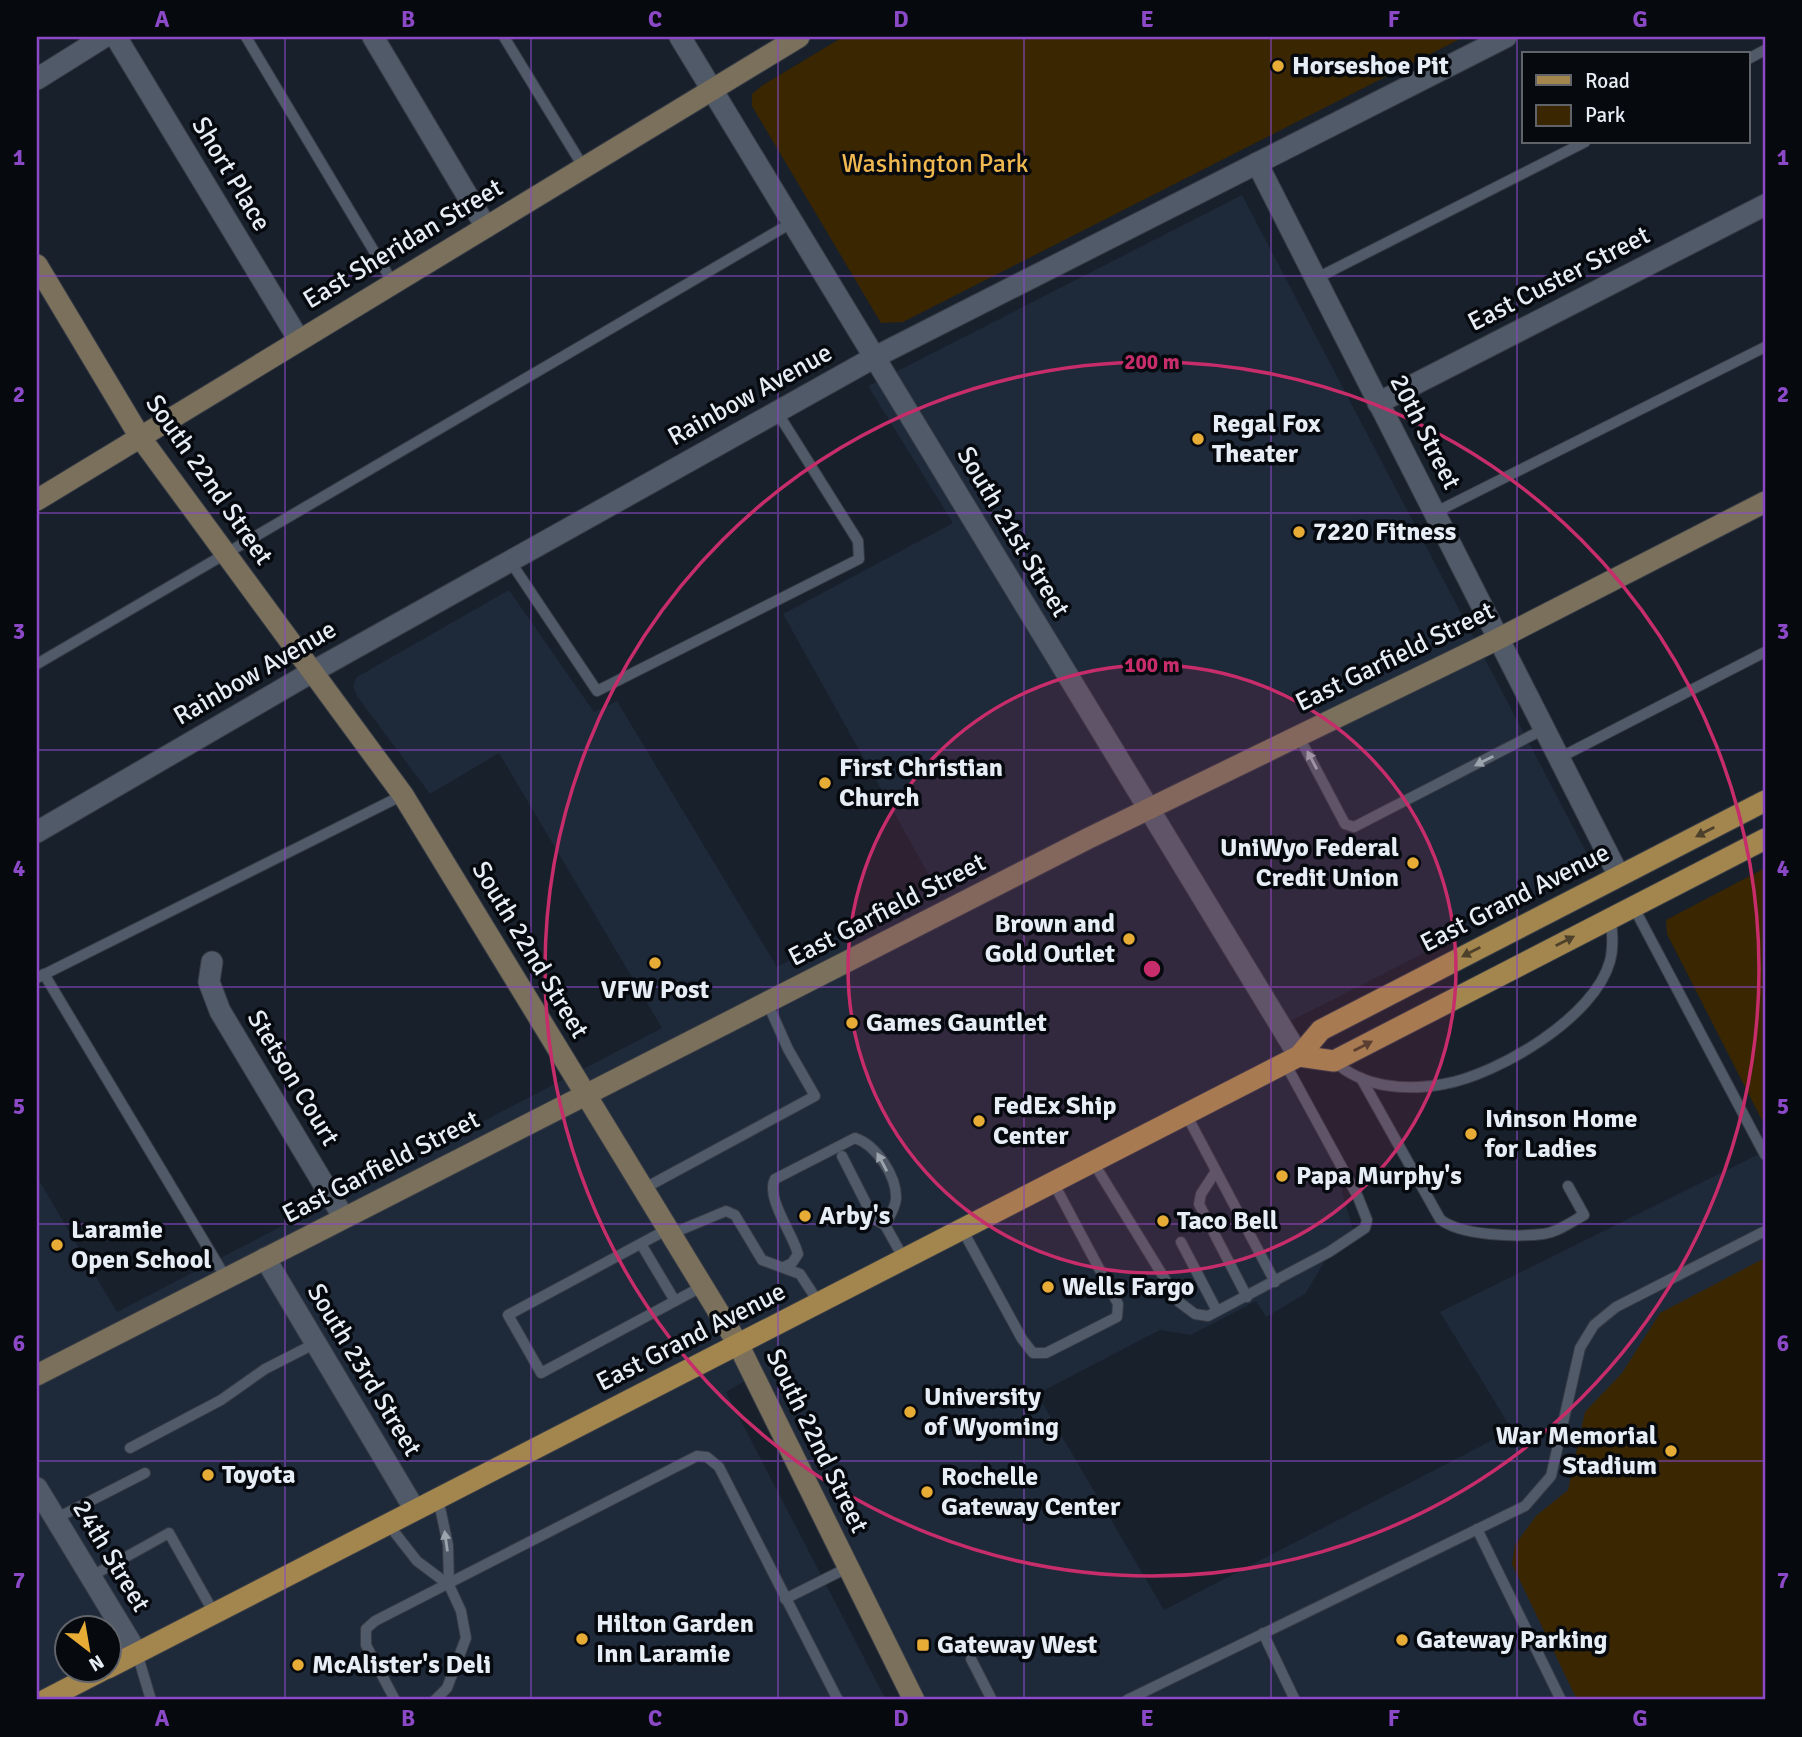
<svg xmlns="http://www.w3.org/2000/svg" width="1802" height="1737" font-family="Signika,sans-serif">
<rect width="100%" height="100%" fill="#18202b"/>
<path fill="#1e293a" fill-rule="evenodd" d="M1242 195 1594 867 1271 1031 1345 1165 1342 1192 1356 1239 1328 1256 1305 1294 1266 1317 1256 1301 1191 1335 1160 1330 1037 1394 1164 1610 1512 1430 1440 1312 1765 1151V1700H914L754 1376 726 1392 886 1700H37V1177L117 1312 662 1028 499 753 430 794 357 696 353 686 357 677 509 590 594 712 617 701 777 967 934 884 783 614 953 523 868 386ZM66 1628H108V1670H66Z"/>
<g fill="#3a2600">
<polygon points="843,37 1464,37 903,322 881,323 752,106 752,94 763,85"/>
<polygon points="1765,868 1765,1126 1667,934 1666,920"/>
<polygon points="1765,1258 1765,1700 1577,1700 1512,1564 1515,1545 1536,1516 1568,1490 1585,1412 1622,1373 1660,1313"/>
</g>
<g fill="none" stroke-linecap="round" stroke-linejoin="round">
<g stroke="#363b45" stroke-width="12">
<g id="lane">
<polyline points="246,37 393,283"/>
<polyline points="504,37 584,168"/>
<polyline points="1748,59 1765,50"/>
<polyline points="1315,279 1585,142"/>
<polyline points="1434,513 1765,347"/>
<polyline points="510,561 597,691 859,559 858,541 777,412"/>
<polyline points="37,664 793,222"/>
<polyline points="1298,735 1345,824 1354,827 1544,729"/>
<polyline points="1559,758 1765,652"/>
<polyline points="1633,906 1765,1155"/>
<polyline points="44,974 226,1278"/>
<polyline points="37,978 403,795"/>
<path d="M1334 1061C1363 1088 1406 1091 1444 1084 1499 1074 1595 1017 1610 961 1614 947 1612 932 1611 918"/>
<path d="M1361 1078 1440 1219C1460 1236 1517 1237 1543 1234 1558 1232 1571 1222 1584 1215L1568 1186"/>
<polyline points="1186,1114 1275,1282"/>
<polyline points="842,1156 874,1219 885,1225 904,1259"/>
<polyline points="1093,1162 1179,1302 1195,1314 1208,1316 1329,1252 1365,1228 1367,1220 1358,1197 1285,1063"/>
<polyline points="1216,1171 1201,1194 1199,1204 1247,1297"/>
<polyline points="643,1189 815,1096 788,1049 767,1002"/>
<polyline points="668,1229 508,1315 541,1373 703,1286"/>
<polyline points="962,1229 1022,1339 1033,1353 1046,1353 1117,1317 1118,1304 1053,1182"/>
<polyline points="671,1234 726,1211 735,1215 762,1260 800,1274 819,1303"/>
<polyline points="1181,1242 1217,1311"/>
<polyline points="641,1244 675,1301"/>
<path d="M784 1267 792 1263 798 1254C793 1234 765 1197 775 1179L855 1138C876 1145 897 1176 896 1199 895 1209 889 1217 885 1225"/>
<polyline points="130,1448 221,1400 265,1369 316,1343"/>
<polyline points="55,1519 145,1473"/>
<polyline points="388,1524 417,1561 449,1585"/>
<polyline points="1477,1529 1561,1700"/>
<polyline points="90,1577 169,1533 214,1613"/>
<polyline points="785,1599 849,1567"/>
<polyline points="1263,1633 1295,1700"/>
<polyline points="137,1653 151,1700"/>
<polyline points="971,1659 992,1700"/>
<polyline points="395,1700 366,1645 366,1629 375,1621 697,1456 707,1457 719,1467 838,1700"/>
<polyline points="435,1700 447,1688 466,1638 461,1611 449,1585 448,1545 438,1498"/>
<polyline points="1127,1700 1525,1506 1551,1476 1580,1348 1594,1325 1616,1307 1765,1231"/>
</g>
</g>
<g stroke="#363b45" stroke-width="23">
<g id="street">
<polyline points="116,37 299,340"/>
<polyline points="373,37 486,227"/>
<polyline points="680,37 1299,1056"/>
<polyline points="37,79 104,37"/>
<polyline points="1257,163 1619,876"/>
<polyline points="1378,403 1765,205"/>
<polyline points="37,832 312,672 875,357 1506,37"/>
<polyline points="212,962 209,982 220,1011 344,1218"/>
<polyline points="265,1258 415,1510"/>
<polyline points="37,1488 137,1653"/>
</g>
</g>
<g stroke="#363b45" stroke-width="23">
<g id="secondary">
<polyline points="37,265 140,437 403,795 738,1344 914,1700"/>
<polyline points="37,500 799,37"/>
<polyline points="37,1375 1087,839 1498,639 1765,502"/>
</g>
</g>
<g stroke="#363b45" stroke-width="23">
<g id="primary">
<polyline points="1299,1056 1334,1061 1765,839"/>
<polyline points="108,1668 1299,1056 1321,1030 1765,801"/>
<polyline points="45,1700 103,1670"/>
</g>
</g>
<use href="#lane" stroke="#515a68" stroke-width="10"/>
<use href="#street" stroke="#515a68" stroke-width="21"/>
<use href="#secondary" stroke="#7a705b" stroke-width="21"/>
<use href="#primary" stroke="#a3864e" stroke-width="21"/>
</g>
<defs><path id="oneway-solid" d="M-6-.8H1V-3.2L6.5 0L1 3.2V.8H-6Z" transform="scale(1.75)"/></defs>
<g fill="#9ca4ae">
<use href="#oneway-solid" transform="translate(1312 760) rotate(-118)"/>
<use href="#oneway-solid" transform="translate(1484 761) rotate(153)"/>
<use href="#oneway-solid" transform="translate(882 1162) rotate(-118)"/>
<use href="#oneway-solid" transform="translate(446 1541) rotate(-98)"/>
</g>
<g fill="#4d412b">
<use href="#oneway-solid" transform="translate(1705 832) rotate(153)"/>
<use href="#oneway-solid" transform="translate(1565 941) rotate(-27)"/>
<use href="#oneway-solid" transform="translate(1471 952) rotate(153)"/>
<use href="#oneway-solid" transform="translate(1363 1046) rotate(-27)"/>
</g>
<path fill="none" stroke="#8b49c7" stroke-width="2" stroke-opacity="0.55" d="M285 37V1700M531 37V1700M778 37V1700M1024 37V1700M1271 37V1700M1517 37V1700M37 276H1765M37 513H1765M37 750H1765M37 987H1765M37 1224H1765M37 1461H1765"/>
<circle cx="1152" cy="969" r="304" fill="#c62d6a" fill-opacity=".12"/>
<g fill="none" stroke="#c62d6a" stroke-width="3.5">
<circle cx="1152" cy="969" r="304"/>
<circle cx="1152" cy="969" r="607"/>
</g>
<g fill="#e7ac36" stroke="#06090e" stroke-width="2.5">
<circle cx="1278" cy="66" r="7"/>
<circle cx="1198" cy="439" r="7"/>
<circle cx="1299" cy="532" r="7"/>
<circle cx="825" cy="783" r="7"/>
<circle cx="1413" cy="863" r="7"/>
<circle cx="1129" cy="939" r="7"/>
<circle cx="655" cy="963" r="7"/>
<circle cx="852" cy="1023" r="7"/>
<circle cx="979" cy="1121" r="7"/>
<circle cx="1471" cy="1134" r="7"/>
<circle cx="1282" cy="1176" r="7"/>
<circle cx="805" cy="1216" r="7"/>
<circle cx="1163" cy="1221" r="7"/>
<circle cx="57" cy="1245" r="7"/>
<circle cx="1048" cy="1287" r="7"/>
<circle cx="910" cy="1412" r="7"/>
<circle cx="1671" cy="1451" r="7"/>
<circle cx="208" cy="1475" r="7"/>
<circle cx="927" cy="1492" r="7"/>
<circle cx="582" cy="1639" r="7"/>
<circle cx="1402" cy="1640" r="7"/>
<rect x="916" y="1638" width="14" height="14" rx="3.5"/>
<circle cx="298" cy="1665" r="7"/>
</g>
<g text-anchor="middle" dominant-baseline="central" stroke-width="7" stroke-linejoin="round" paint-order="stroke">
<g font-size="26" font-weight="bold" fill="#e7edf5" stroke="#06090e" text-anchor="start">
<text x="1292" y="66">Horseshoe Pit</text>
<text x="1212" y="424">Regal Fox<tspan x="1212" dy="30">Theater</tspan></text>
<text x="1313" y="532">7220 Fitness</text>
<text x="839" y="768">First Christian<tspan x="839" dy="30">Church</tspan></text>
<text x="1399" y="848" text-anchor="end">UniWyo Federal<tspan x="1399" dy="30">Credit Union</tspan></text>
<text x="1115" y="924" text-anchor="end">Brown and<tspan x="1115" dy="30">Gold Outlet</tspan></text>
<text x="655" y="990" text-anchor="middle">VFW Post</text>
<text x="866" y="1023">Games Gauntlet</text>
<text x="993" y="1106">FedEx Ship<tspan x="993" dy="30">Center</tspan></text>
<text x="1485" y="1119">Ivinson Home<tspan x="1485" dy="30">for Ladies</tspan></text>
<text x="1296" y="1176">Papa Murphy's</text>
<text x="819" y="1216">Arby's</text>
<text x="1177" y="1221">Taco Bell</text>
<text x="71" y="1230">Laramie<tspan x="71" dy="30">Open School</tspan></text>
<text x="1062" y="1287">Wells Fargo</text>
<text x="924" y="1397">University<tspan x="924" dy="30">of Wyoming</tspan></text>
<text x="1657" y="1436" text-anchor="end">War Memorial<tspan x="1657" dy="30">Stadium</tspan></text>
<text x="222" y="1475">Toyota</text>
<text x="941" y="1477">Rochelle<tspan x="941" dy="30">Gateway Center</tspan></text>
<text x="596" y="1624">Hilton Garden<tspan x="596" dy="30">Inn Laramie</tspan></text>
<text x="1416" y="1640">Gateway Parking</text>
<text x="937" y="1645">Gateway West</text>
<text x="312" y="1665">McAlister's Deli</text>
</g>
<g font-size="26" fill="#f0b850" stroke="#06090e">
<text x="935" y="164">Washington Park</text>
</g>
<g font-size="26" fill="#e7edf5" stroke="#06090e">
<text transform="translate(231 174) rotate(59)">Short Place</text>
<text transform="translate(403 244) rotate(-31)">East Sheridan Street</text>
<text transform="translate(1559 279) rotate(-27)">East Custer Street</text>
<text transform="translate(750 395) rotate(-29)">Rainbow Avenue</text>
<text transform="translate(1425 432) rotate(63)">20th Street</text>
<text transform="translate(209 480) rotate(55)">South 22nd Street</text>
<text transform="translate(1013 532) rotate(59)">South 21st Street</text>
<text transform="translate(1395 657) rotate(-26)">East Garfield Street</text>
<text transform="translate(255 673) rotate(-30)">Rainbow Avenue</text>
<text transform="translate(1515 898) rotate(-27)">East Grand Avenue</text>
<text transform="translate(887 910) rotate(-27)">East Garfield Street</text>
<text transform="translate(530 950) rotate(59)">South 22nd Street</text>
<text transform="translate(293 1078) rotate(59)">Stetson Court</text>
<text transform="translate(381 1167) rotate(-27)">East Garfield Street</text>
<text transform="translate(691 1337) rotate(-27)">East Grand Avenue</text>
<text transform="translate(364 1370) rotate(59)">South 23rd Street</text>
<text transform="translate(817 1441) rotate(64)">South 22nd Street</text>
<text transform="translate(111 1556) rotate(59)">24th Street</text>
</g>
</g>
<circle cx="1152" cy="969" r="10" fill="#c62d6a" stroke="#06090e" stroke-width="3.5"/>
<g font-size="21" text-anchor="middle" font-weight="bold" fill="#c62d6a" stroke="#06090e" stroke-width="7" stroke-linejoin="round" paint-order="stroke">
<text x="1152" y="369">200 m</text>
<text x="1152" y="672">100 m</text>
</g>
<rect width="1802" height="1737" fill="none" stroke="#06090e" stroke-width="77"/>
<rect x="1522" y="52" width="228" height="91" fill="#06090e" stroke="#60646a" stroke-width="2"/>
<rect x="1536" y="75" width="35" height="10" fill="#a3864e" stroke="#60646a" stroke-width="2"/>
<text x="1585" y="88" font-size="21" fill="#e7edf5">Road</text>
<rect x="1536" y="105" width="35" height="21" fill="#3a2600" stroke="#60646a" stroke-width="2"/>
<text x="1585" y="122" font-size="21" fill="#e7edf5">Park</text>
<g transform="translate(88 1649) rotate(149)"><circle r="33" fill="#06090e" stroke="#60646a" stroke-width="2"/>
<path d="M0-5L12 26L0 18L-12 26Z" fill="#e7ac36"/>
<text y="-10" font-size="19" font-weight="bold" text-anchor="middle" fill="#e7edf5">N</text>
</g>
<rect x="38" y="38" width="1726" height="1660" fill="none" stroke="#8b49c7" stroke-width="2.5"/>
<g font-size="23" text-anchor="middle" font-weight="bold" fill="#8b49c7">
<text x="162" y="27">A</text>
<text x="408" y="27">B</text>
<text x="655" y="27">C</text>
<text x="901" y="27">D</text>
<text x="1147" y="27">E</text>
<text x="1394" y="27">F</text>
<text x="1640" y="27">G</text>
<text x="19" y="165">1</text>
<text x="1783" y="165">1</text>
<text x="19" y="402">2</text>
<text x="1783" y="402">2</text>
<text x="19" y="639">3</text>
<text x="1783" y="639">3</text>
<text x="19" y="876">4</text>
<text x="1783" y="876">4</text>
<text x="19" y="1114">5</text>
<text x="1783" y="1114">5</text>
<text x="19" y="1351">6</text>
<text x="1783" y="1351">6</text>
<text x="19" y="1588">7</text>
<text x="1783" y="1588">7</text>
<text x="162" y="1726">A</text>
<text x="408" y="1726">B</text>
<text x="655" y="1726">C</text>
<text x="901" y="1726">D</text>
<text x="1147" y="1726">E</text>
<text x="1394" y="1726">F</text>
<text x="1640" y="1726">G</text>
</g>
</svg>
